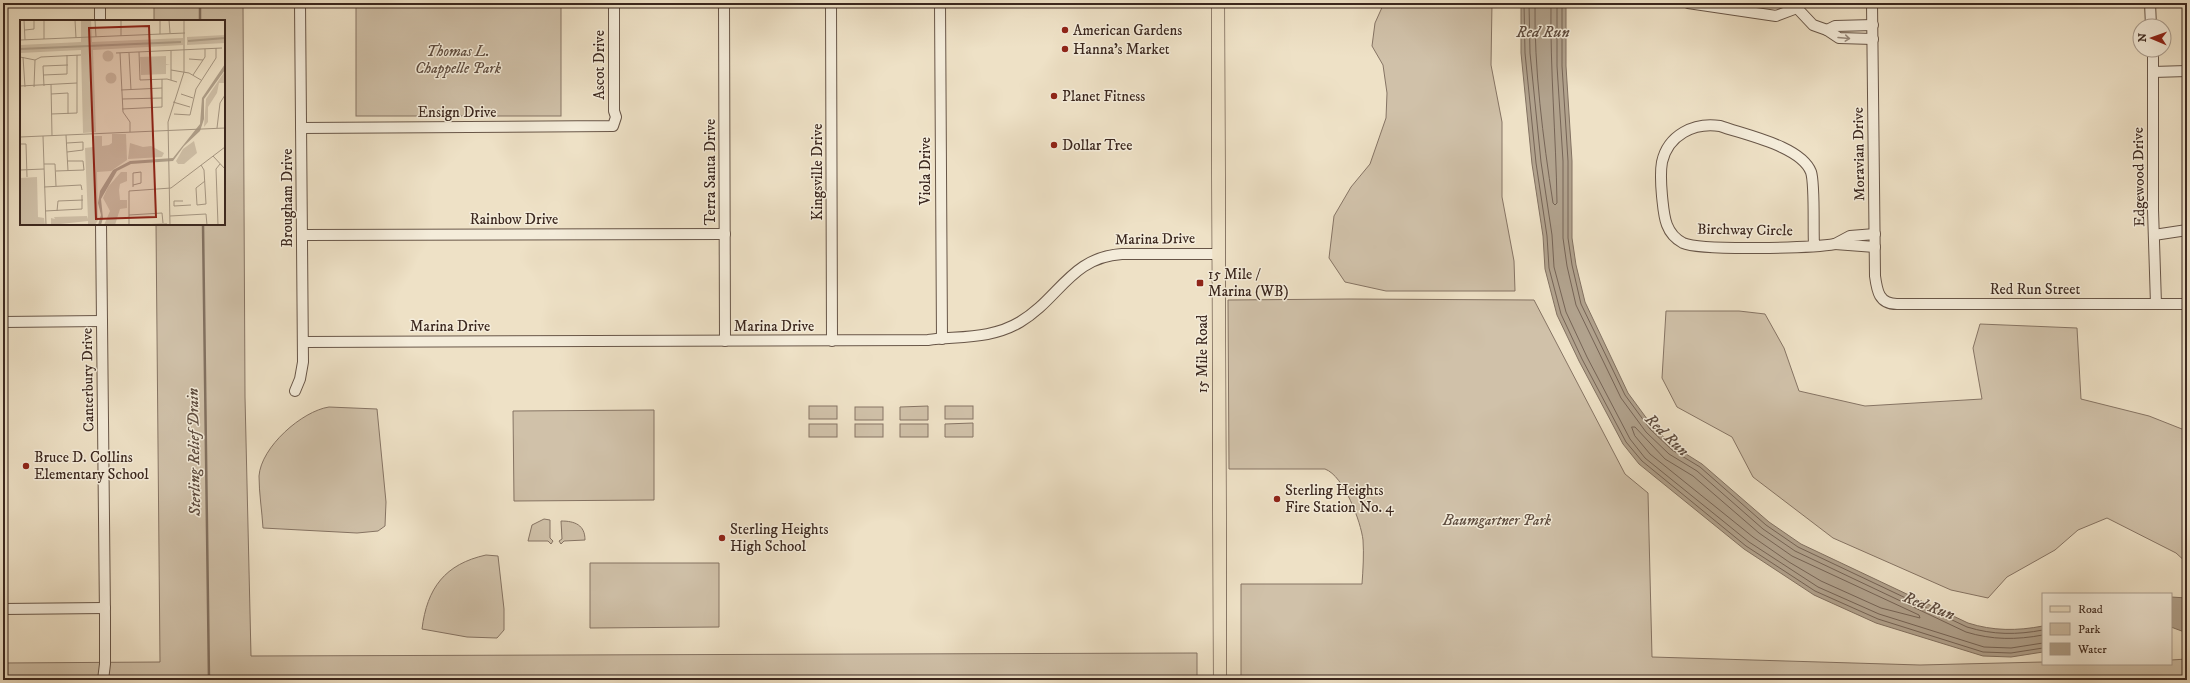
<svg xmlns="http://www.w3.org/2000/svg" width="2190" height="683" font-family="'IM FELL DW Pica',serif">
<rect width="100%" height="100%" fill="#eee1c6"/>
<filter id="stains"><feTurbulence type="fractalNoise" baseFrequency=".005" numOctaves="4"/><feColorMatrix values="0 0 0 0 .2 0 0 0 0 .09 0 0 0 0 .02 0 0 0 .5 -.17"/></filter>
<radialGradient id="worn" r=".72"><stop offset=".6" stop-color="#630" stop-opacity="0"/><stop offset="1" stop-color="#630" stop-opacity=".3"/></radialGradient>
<g fill="#d0c1a9" stroke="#867464">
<polygon points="154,3 243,3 245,397 251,656 1197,653 1197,680 3,680 3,663 160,662 156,224 224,224 224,21 154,21"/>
<rect x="356" y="3" width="205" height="113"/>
<polygon points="1384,3 1492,3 1491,65 1502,122 1502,197 1514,261 1515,291 1386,291 1345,282 1329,258 1334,216 1351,187 1370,164 1386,118 1387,93 1383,65 1372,46 1375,23"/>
<path d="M1349 299 1534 300 1625 474 1648 493 1652 657 1920 665 2043 662V664H2171V660L2187 659V680H1241V584H1362C1363 570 1364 554 1363 540 1361 522 1344 476 1325 469H1229L1228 300Z"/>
<polygon points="1666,311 1739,311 1765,314 1784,348 1799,391 1865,406 1982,399 1973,348 1980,324 2077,328 2081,399 2149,416 2187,431 2187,563 2176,553 2107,518 2078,530 2055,550 2007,577 1988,598 1951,590 1833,538 1753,477 1732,437 1677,407 1662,378"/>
<rect x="809" y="406" width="28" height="13"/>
<polygon points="928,406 928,420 900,420 900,407"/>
<rect x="945" y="406" width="28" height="13"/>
<path d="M329 407 377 409 386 502 385 526 378 531 357 533 263 528C262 511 259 493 259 476 261 447 302 411 329 407Z"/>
<rect x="855" y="407" width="28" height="13"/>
<polygon points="654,410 654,500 514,501 513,411"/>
<polygon points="973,423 973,437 945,437 945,424"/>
<rect x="809" y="424" width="28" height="13"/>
<rect x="855" y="424" width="28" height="13"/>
<rect x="900" y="424" width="28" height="13"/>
<polygon points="544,519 550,520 550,538 553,541 551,544 548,541 528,541 532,525"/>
<path d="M561 521C575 521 585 525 585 540L564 541 561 544 559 541 562 539Z"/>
<path d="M486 555 498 556 504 609V630L497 638 467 637 422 629C427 588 445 564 486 555Z"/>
<polygon points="590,563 719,563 719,627 590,628"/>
</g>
<g fill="#b1a28d" stroke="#827161">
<path d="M1521 3H1566V66L1572 161V238L1576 265 1585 302 1628 393 1653 427 1675 447 1702 464 1769 522 1801 544 1968 623C1993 631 2017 631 2043 626V652L2011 657 1983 656 1876 623 1814 595 1744 549 1639 464 1623 444 1579 361 1557 315 1545 269 1543 236 1532 164 1521 53Z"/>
<polygon points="2171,597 2187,598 2187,633 2171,627"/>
</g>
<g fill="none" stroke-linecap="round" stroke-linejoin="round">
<g stroke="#766456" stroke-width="1">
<polyline points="1524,3 1525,53 1536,163 1547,236 1549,268 1561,314 1582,359 1626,442 1642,461 1746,546 1815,591 1878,619 1983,652 2011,653 2043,648"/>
<polyline points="1529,3 1530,53 1541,162 1552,235 1554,267 1566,312 1587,357 1630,439 1645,458 1749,542 1818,587 1879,614 1984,647 2011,648 2043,643"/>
<path d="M1535 3C1534 69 1543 138 1553 203L1555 205 1557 203C1556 136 1550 70 1551 3"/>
<path d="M1557 3V66L1563 161V238L1567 266 1576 305 1621 398 1646 432 1669 454 1697 471 1763 529 1795 551 1966 632C1992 640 2016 640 2043 635"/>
<path d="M1562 3V66L1568 161V238L1572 265 1581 304 1625 395 1650 429 1672 450 1700 467 1766 525 1798 547 1967 627C1993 635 2017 635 2043 630"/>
<polygon points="1632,427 1635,427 1665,459 1693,476 1759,533 1792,556 1919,615 1920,618 1881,608 1821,581 1789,562 1753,537 1650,454 1635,436"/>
</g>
<g stroke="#827161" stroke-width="2.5">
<polyline points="200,3 200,21"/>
<polyline points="203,224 209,680"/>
</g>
<g stroke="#685648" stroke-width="12">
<g id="minor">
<polyline points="100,3 100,21"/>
<polyline points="724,3 725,341"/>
<polyline points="831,3 832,341"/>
<polyline points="940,3 942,339"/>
<polyline points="1688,3 1776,16 1797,8 1801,3"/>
<path d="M1872 3 1875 276C1877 291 1879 304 1897 304H2187"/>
<polyline points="2150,3 2151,26"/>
<polyline points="1797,8 1813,25 1827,30"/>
<polyline points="1873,25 1835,26 1827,30 1839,38 1873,39"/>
<polyline points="2153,50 2153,210 2156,304"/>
<polyline points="2153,72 2187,71"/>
<polyline points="301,128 613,126 616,117 614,111 614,3"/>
<polyline points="101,224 105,617 105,664 103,680"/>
<polyline points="1875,234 1850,236 1835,244 1875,247"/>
<polyline points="302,235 725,234"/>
<polyline points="2154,235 2187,230"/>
<path d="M1814 245C1813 229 1815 184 1811 172 1801 146 1745 135 1720 126 1694 122 1668 135 1662 162 1660 173 1661 185 1662 196 1664 214 1664 233 1683 243 1701 251 1813 248 1835 244"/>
<polyline points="3,322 102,321"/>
<path d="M303 342 928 340C960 336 992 339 1020 322 1059 299 1071 257 1122 254H1218"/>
<polyline points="295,391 300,379 303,362 300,3"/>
<polyline points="3,609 105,608"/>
</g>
</g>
<g stroke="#3b271e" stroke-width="14">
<polyline id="major" points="1218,3 1220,680"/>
</g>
<use href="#minor" stroke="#f4ecda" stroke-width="10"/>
<use href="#major" stroke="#eee1c6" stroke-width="13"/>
</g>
<defs><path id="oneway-shaft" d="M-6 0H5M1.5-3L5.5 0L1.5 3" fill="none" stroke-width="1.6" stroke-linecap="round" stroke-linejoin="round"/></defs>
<use stroke="#988a7c" href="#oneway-shaft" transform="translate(1844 38) rotate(5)"/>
<g fill="#8f2418" stroke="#f4ecda" stroke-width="1.5">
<circle cx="1065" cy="30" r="4"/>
<circle cx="1065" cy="49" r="4"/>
<circle cx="1054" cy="96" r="4"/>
<circle cx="1054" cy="145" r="4"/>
<rect x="1196" y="279" width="8" height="8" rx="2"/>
<circle cx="26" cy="466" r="4"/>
<circle cx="1277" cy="499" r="4"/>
<circle cx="722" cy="538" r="4"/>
</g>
<g text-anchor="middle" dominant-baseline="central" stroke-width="3" stroke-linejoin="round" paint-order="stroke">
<g font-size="15" fill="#3b271e" stroke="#f4ecda" text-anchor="start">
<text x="1073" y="30">American Gardens</text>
<text x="1073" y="49">Hanna’s Market</text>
<text x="1062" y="96">Planet Fitness</text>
<text x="1062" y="145">Dollar Tree</text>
<text x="1208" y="274">15 Mile /<tspan x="1208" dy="17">Marina (WB)</tspan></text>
<text x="34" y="457">Bruce D. Collins<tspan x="34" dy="17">Elementary School</tspan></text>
<text x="1285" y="490">Sterling Heights<tspan x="1285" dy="17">Fire Station No. 4</tspan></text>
<text x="730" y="529">Sterling Heights<tspan x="730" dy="17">High School</tspan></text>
</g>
<g font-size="15" font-style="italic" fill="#604e41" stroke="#f4ecda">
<text x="458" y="51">Thomas L.<tspan x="458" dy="17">Chappelle Park</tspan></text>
<text x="1497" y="520">Baumgartner Park</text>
</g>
<g font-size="15" fill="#3b271e" stroke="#f4ecda">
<text transform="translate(599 65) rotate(-90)">Ascot Drive</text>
<text x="457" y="112">Ensign Drive</text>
<text transform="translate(1859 154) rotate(-91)">Moravian Drive</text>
<text transform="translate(925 171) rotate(-90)">Viola Drive</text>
<text transform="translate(710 172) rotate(-90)">Terra Santa Drive</text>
<text transform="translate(817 172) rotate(-90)">Kingsville Drive</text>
<text transform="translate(2139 177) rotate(-91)">Edgewood Drive</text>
<text transform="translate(287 198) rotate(-90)">Brougham Drive</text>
<text x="514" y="219">Rainbow Drive</text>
<text transform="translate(1745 230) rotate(1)">Birchway Circle</text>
<text transform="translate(1155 239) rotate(-1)">Marina Drive</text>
<text x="2035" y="289">Red Run Street</text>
<text x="450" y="326">Marina Drive</text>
<text x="774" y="326">Marina Drive</text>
<text transform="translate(1202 354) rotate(-90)">15 Mile Road</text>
<text transform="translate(88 380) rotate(-91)">Canterbury Drive</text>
</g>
<g font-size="16" font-style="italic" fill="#5e4c3f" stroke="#f4ecda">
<text x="1543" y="32">Red Run</text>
<text transform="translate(1667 435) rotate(44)">Red Run</text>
<text transform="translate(194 452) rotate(-91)">Sterling Relief Drain</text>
<text transform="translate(1929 606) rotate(21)">Red Run</text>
</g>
</g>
<g transform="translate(20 20)">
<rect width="205" height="205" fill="#eee1c6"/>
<path d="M61 0H71L72 22 163 18V25L73 30 76 112 63 113 61 30 0 33V25L61 22ZM205 15V23L167 25V17ZM82.5 36a5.5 5.5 0 1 1 11 0a5.5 5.5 0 1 1-11 0ZM146 36V44H150L146 45V54L121 55 120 37ZM205 51V63H199L197 73 188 87V102L184 107 186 79ZM85.5 58a5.5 5.5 0 1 1 11 0a5.5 5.5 0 1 1-11 0ZM92 114H106L107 140 91 151 77 152 78 200 75 205H68V201L31 205V198L35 199 34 197 67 196 68 199 65 128 73 127V116H82V126L89 125 92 123ZM174 121 177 133 164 144H158L156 141 163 129ZM110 123 123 127 131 126 144 133 142 137 108 139ZM101 152H107V161L100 164 99 170 100 180H107V188L100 189 95 205H84L90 191 83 178 88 167ZM17 157 18 197 24 198 25 205H0V158Z" fill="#d0c1a9"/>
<path d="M205 44V50L184 79V99L180 111 164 126 153 141 111 144 97 151 81 179 83 198 81 205H78L81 195 78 183 80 171 93 150 110 141 153 138 180 104 182 78Z" fill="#b1a28d"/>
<path fill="none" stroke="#b1a28d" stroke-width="2" d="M168 21 205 18M0 29 161 22"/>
<path fill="none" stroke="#a69783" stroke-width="1" d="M4 0 5 20M24 0V19M55 0 56 18M75 0 76 17M101 0V16M140 0V14M149 0 150 13M5 10 14 9V0M0 20 165 13M119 32 120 60 147 59 157 62M96 33 202 28M100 33 103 92 110 102V112M109 33 111 70M0 37 15 40M3 37 5 67M169 39 183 40M15 40 21 37 61 35M151 50 169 53 181 60M23 55 47 54V35M173 55 185 37V29M151 60V31M31 64 32 116M0 66 57 63M24 66 23 46 48 45M14 67 15 40M101 70 142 68M31 74 48 73V94M161 74 173 78M102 79 142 78M153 82 170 87M102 89 142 87V59M31 94 57 93V35M154 94 170 95 176 69 196 38V28M197 108 200 83 205 75M46 115 48 151M23 116 26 205M0 117 205 108M47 123 63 122V130L47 132M0 124H6L7 157M193 136 205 149M24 144H35L36 166M181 145 184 150 186 184 177 185 176 168 185 161M0 150 24 149M36 151 64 150 63 141H47M113 165 121 163V152L113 153V167M24 167 61 165 62 170M163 181H154V186L171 185M25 191 62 189V175M37 191 38 181 63 180M109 195 142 193 143 203M150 196 186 194 187 205M109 205V171L151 168 205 127M116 205 147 204M150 205 148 102 164 52V0M198 205 196 149 200 144"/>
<path fill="#8f2418" fill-opacity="0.15" stroke="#8f2418" stroke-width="2" d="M129 6 136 197 76 199 69 8Z"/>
<rect width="205" height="205" fill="none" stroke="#3b271e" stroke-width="2"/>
</g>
<rect width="2190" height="683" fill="none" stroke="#eee1c6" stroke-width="16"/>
<rect x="4" y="4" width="2182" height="675" fill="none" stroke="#3b271e" stroke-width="2"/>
<rect x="8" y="8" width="2174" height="667" fill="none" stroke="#3b271e"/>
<rect x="2042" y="593" width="130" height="72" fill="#f4ecda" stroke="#aa9d8f"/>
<rect x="2050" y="606" width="20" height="6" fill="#eee1c6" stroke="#aa9d8f"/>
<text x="2078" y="613" font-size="12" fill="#3b271e">Road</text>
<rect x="2050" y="623" width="20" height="12" fill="#d0c1a9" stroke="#aa9d8f"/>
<text x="2078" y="633" font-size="12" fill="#3b271e">Park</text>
<rect x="2050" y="643" width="20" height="12" fill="#b1a28d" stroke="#aa9d8f"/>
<text x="2078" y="653" font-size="12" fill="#3b271e">Water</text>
<g transform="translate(2152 38) rotate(272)"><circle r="19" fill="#f4ecda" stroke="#aa9d8f"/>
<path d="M0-3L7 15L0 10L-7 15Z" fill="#8f2418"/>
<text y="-6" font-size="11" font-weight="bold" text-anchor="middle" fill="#3b271e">N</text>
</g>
<rect width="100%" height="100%" filter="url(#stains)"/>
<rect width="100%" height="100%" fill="url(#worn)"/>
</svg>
